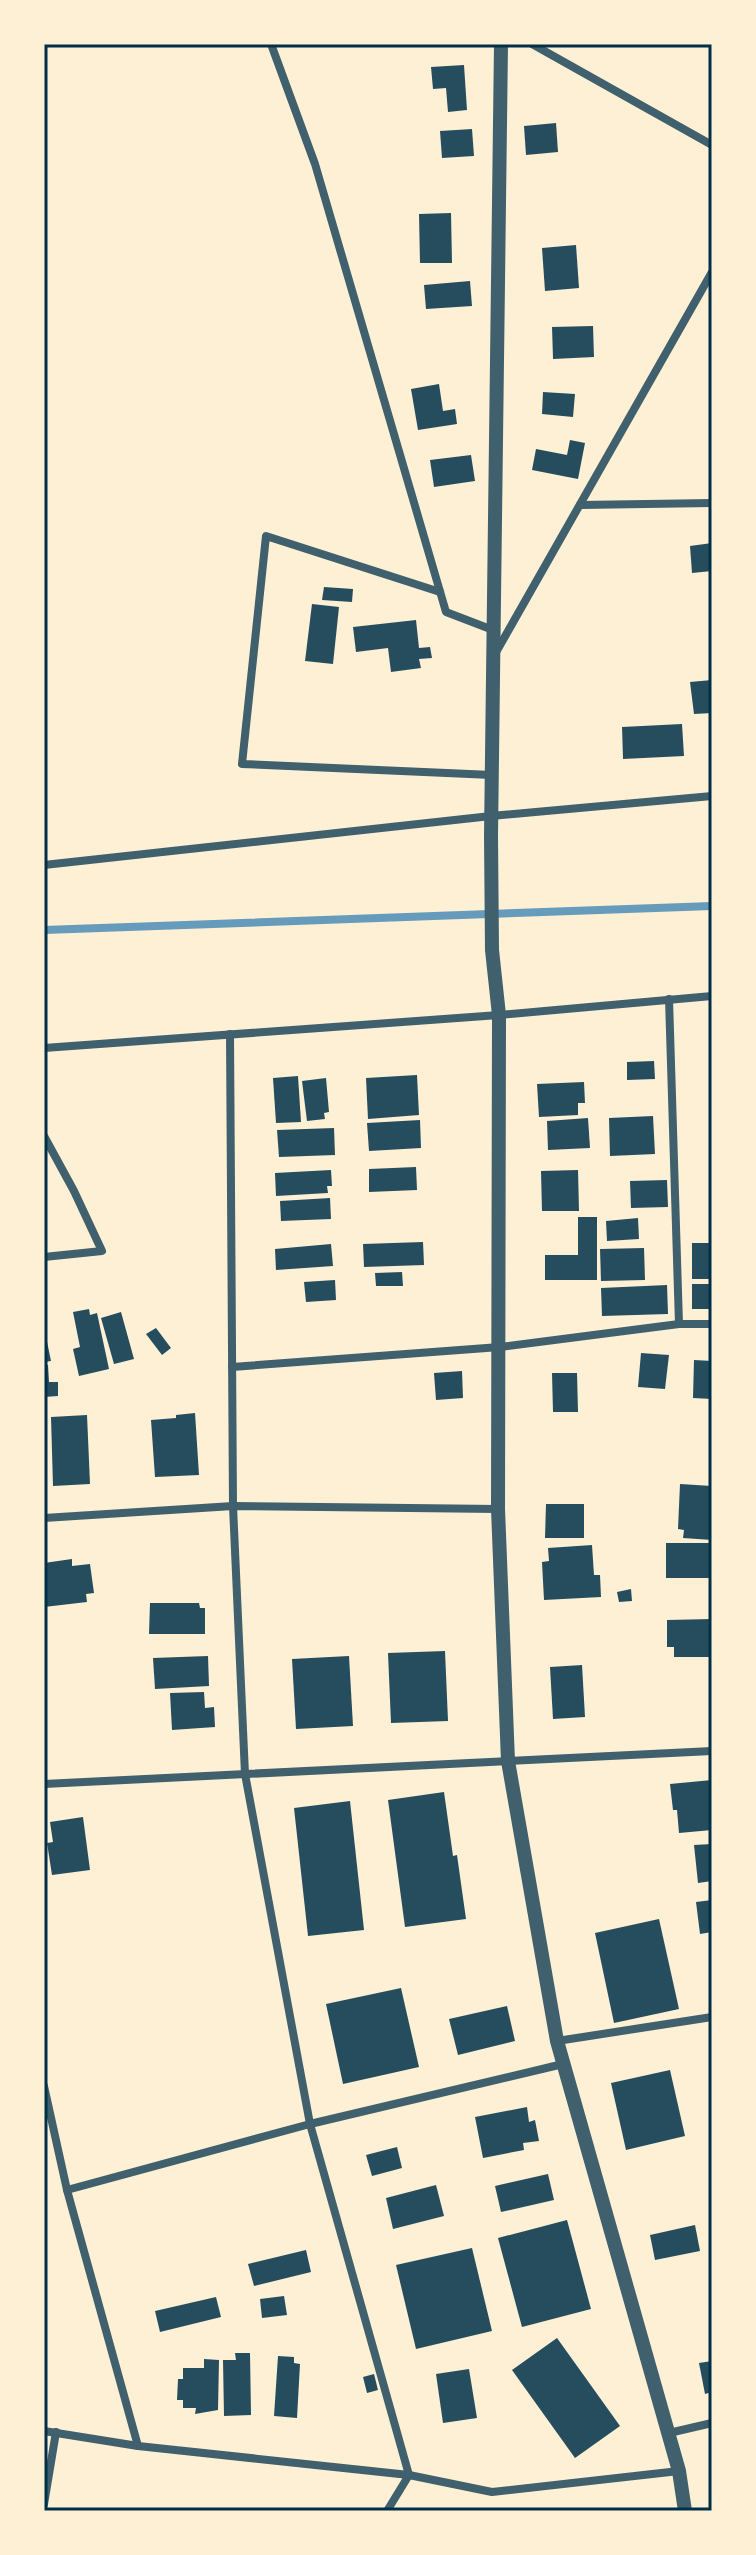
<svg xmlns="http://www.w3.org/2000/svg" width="756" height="2555" font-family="Jost,sans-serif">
<rect width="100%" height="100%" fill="#fdf0d5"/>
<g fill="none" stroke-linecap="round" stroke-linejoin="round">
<polyline stroke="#669bbc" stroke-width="8" points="44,930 712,906"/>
</g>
<g fill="#264d5e">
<polygon points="464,65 467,110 448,112 446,88 433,89 431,67"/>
<polygon points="556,123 558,152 526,155 524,126"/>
<polygon points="472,129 474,156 442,158 440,131"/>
<polygon points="451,213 452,263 420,263 419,214"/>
<polygon points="576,245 579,288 545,291 542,248"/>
<polygon points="470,281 472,306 426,309 424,285"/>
<polygon points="593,326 594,357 553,359 552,327"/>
<polygon points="439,384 443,411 455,409 457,424 418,430 411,389"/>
<polygon points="543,392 575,394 573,417 542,414"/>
<polygon points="570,440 585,443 578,479 532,470 536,449 567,455"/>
<polygon points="471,455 475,481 434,487 430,460"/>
<polygon points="712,543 712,571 692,573 690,546"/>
<polygon points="324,587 353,589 352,602 322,600"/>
<polygon points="312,604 339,607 333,664 305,661"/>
<polygon points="416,620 419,648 430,647 432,658 419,659 421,668 391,672 388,648 356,652 353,627"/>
<polygon points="712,680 712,713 694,714 690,682"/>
<polygon points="682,724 684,756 623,759 622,727"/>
<polygon points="654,1061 655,1079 627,1080 627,1062"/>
<polygon points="417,1075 419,1115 368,1119 366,1078"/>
<polygon points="298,1076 301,1122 276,1123 273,1078"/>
<polygon points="326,1078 329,1112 324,1113 325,1119 307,1121 302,1081"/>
<polygon points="584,1082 585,1103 578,1103 578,1115 539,1117 537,1084"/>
<polygon points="653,1116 655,1154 610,1156 609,1118"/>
<polygon points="588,1118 590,1148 548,1150 547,1121"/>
<polygon points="420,1120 421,1148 369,1151 367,1123"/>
<polygon points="334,1128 335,1155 279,1157 277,1130"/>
<polygon points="416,1167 417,1190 369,1192 369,1169"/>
<polygon points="331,1170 332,1186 327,1186 328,1193 276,1196 275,1173"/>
<polygon points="578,1170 579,1211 542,1211 541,1171"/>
<polygon points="667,1180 668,1207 631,1208 630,1181"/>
<polygon points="330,1198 331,1219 281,1221 280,1201"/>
<polygon points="578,1217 597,1217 597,1280 545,1280 545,1255 578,1255"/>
<polygon points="638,1218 639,1239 607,1241 606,1221"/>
<polygon points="423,1242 424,1265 364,1267 363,1244"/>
<rect x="692" y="1243" width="20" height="36"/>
<polygon points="331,1244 333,1266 276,1270 275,1249"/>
<polygon points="644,1248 645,1280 601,1281 600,1249"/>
<polygon points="402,1272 403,1286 376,1286 375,1273"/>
<polygon points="335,1280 336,1300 306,1302 304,1282"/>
<rect x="692" y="1284" width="20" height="25"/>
<polygon points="667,1285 668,1314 602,1316 601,1288"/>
<polygon points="89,1309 90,1315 97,1313 109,1369 79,1376 73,1349 80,1347 73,1312"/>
<polygon points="121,1312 134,1359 114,1364 101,1318"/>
<polygon points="44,1327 51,1361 44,1362"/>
<polygon points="156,1328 171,1348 162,1355 146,1334"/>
<polygon points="641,1353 669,1355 665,1389 638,1387"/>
<polygon points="694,1360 712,1361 712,1399 693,1398"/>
<polygon points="44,1365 48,1365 49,1382 58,1382 58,1396 44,1397"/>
<polygon points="462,1371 463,1398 436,1400 434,1373"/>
<polygon points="552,1373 577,1373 578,1412 553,1412"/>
<polygon points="195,1413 199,1475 155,1477 151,1420 176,1418 176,1415"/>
<polygon points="87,1415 90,1484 53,1486 51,1417"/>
<polygon points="680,1484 712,1486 712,1540 683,1538 684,1530 678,1529"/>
<polygon points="546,1504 584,1504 584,1538 545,1538"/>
<rect x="666" y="1543" width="46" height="35"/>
<polygon points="592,1545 594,1575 600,1575 601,1597 544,1600 542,1562 549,1561 548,1548"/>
<polygon points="72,1559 72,1566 90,1564 94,1593 86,1594 87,1602 44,1607 44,1563"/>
<polygon points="631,1589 632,1601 619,1602 617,1592"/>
<polygon points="150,1603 199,1603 200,1608 205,1608 205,1634 149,1634"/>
<polygon points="712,1619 712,1657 674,1657 674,1647 667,1647 667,1620"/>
<polygon points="445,1651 448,1721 391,1723 388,1653"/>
<polygon points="208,1656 209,1686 155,1689 153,1658"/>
<polygon points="349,1656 353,1726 296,1729 292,1659"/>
<polygon points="582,1665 585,1717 553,1719 550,1667"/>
<polygon points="204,1692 205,1708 214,1707 215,1727 172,1730 170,1693"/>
<polygon points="712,1780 712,1830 679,1833 677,1810 673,1810 670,1784"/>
<polygon points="444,1792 453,1856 457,1855 466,1919 405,1927 388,1800"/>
<polygon points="350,1801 364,1930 308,1936 294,1808"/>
<polygon points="83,1817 90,1870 52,1875 47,1843 53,1842 50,1822"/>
<polygon points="712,1844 712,1881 698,1883 694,1845"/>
<polygon points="712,1900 712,1932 700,1934 696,1902"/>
<polygon points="659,1919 679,2009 614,2023 595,1933"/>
<polygon points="401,1988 419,2067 343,2084 326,2004"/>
<polygon points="507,2006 515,2041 458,2055 449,2019"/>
<polygon points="670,2070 685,2136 626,2150 611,2083"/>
<polygon points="527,2107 529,2122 535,2120 539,2141 523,2143 524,2150 483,2158 475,2117"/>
<polygon points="397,2147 402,2168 372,2176 366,2155"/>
<polygon points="548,2174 554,2200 501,2212 495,2186"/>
<polygon points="436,2185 444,2216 393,2229 386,2198"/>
<polygon points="567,2220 591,2309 522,2327 498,2238"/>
<polygon points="695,2225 700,2251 655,2260 650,2235"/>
<polygon points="472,2248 492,2331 416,2349 396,2265"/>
<polygon points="306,2250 311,2272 254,2286 248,2264"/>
<polygon points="284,2296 287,2315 262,2318 260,2299"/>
<polygon points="216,2297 221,2317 160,2332 155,2311"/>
<polygon points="557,2338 620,2426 575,2458 512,2370"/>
<polygon points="235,2353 250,2353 251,2415 224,2416 223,2360 236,2360"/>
<polygon points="278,2356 294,2357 294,2363 300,2364 297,2418 274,2416"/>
<polygon points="204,2359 219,2360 218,2410 195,2414 196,2408 183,2408 183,2400 177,2400 178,2379 183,2379 183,2368 204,2368"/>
<polygon points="712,2361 712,2392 705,2394 699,2363"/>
<polygon points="469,2369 477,2418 443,2423 436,2374"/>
<polygon points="374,2374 378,2390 367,2393 363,2377"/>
</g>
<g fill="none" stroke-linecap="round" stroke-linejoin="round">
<g stroke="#3f606c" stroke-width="8">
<polyline points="271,44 315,164 446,612 493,630"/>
<polyline points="532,44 712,145"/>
<polyline points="580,505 712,503"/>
<polyline points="440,592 266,536 242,764 492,775"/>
<polyline points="495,654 712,272"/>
<polyline points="44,865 491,816 712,796"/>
<polyline points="669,999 679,1324"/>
<polyline points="230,1034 233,1506 245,1774 310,2124 409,2475 387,2511"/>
<polyline points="44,1048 499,1015 712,996"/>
<polyline points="44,1136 74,1191 102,1251 44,1257"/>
<polyline points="232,1367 500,1347 679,1324 712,1324"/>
<polyline points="44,1518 233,1506 498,1509"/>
<polyline points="44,1784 712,1751"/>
<polyline points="557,2041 712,2017"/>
<polyline points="44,2086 67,2190 138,2446"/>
<polyline points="67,2190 310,2124 563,2064"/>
<polyline points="44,2431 138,2446 409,2475 492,2492 679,2471"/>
<polyline points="669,2433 712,2423"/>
<polyline points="44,2504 56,2432"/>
</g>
<polyline stroke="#3f606c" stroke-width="14" points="501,44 491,836 492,950 499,1015 498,1509 508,1761 557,2041 679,2471 685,2511"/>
</g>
<rect width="756" height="2555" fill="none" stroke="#fdf0d5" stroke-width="92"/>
<rect x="46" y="46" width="664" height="2463" fill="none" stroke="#003049" stroke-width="3"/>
</svg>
